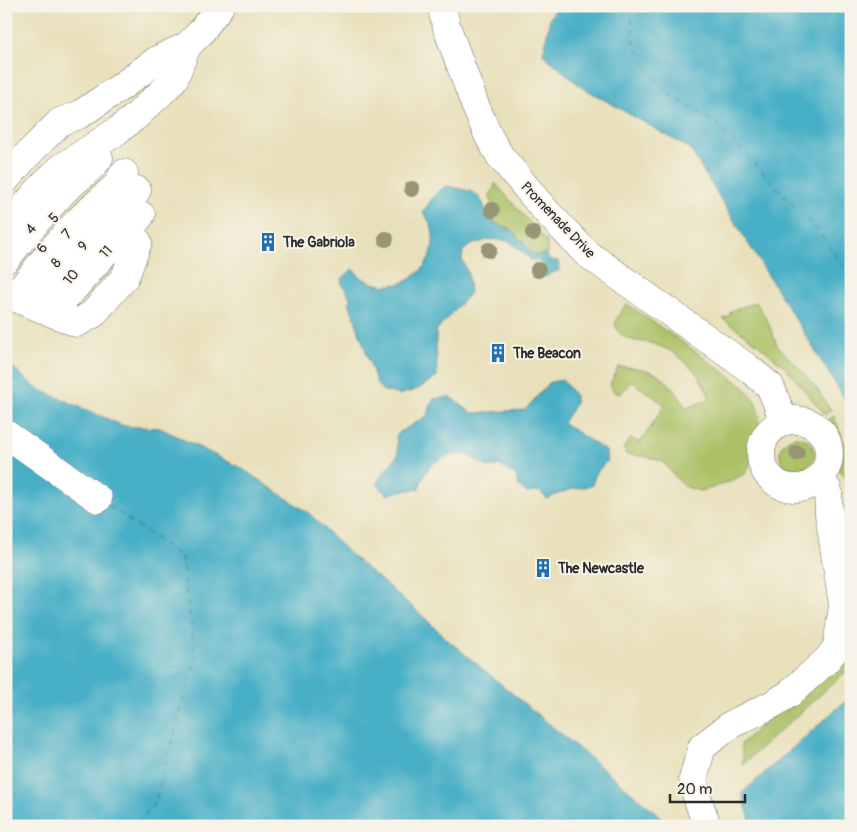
<svg xmlns="http://www.w3.org/2000/svg" width="857" height="832" font-family="Pangolin,sans-serif">
<rect width="100%" height="100%" fill="#f7f3e8"/>
<filter id="ink" filterUnits="userSpaceOnUse"><feTurbulence type="fractalNoise" baseFrequency=".02" numOctaves="2"/><feDisplacementMap in="SourceGraphic" scale="10" xChannelSelector="R" yChannelSelector="G"/><feConvolveMatrix kernelMatrix="1 2 1 2 8 2 1 2 1" color-interpolation-filters="sRGB"/></filter>
<filter id="wash" filterUnits="userSpaceOnUse"><feTurbulence type="fractalNoise" baseFrequency=".0096" numOctaves="4" result="noise"/><feDisplacementMap in="SourceGraphic" scale="20" xChannelSelector="R" yChannelSelector="G"/><feGaussianBlur stdDeviation="1.12" result="paint"/><feColorMatrix in="noise" values="0 0 0 0 0 0 0 0 0 0 0 0 0 0 0 0 0 1.4 0 .05"/><feComposite in="paint" operator="in"/></filter>
<g filter="url(#wash)">
<rect width="100%" height="100%" fill="#e8e0ba"/>
<g fill="#acc166" stroke="#6c7648">
<path d="M495 183 547 242V254C532 257 529 253 523 241L518 240 510 228 499 225 488 218 495 209 489 196 494 189Z"/>
<polygon points="756,302 768,322 777,345 812,382 831,410 825,415 785,367 758,344 723,319 729,316 731,311"/>
<path d="M627 304 696 352 742 385 755 401 760 417 750 453 751 462 746 473 731 481 712 488 700 491 686 487 678 480 662 461 647 457 632 455 626 454 624 447 631 438 640 443 665 405 631 381 621 394 614 392 610 384 618 367C656 367 667 376 686 408L710 399C701 372 678 350 650 343 640 341 625 341 618 331 611 322 621 311 627 304Z"/>
<path d="M834 416 843 440 851 448V483L838 470C839 466 841 462 842 458 843 444 835 430 829 419Z"/>
<circle cx="797" cy="454" r="17"/>
<polygon points="851,492 851,558 843,508 850,500 848,496"/>
<polygon points="851,652 851,667 742,765 743,759 741,744 778,710 787,710"/>
</g>
<g fill="#47afc6" stroke="#396d78">
<polygon points="558,6 851,6 851,406 845,399 689,148 580,86 543,54 550,18"/>
<path d="M447 186C475 192 480 190 488 218 492 221 496 224 499 225 509 230 516 228 518 240H523C529 253 532 257 547 254L548 260 558 261 559 271 553 272 546 277 543 276V269L539 260H531L509 241 491 239 471 245 463 251 462 260 468 273 470 293 436 331 437 377 418 389 399 395 382 390 377 384 349 302 350 299 346 288 342 285 341 280 353 268C355 271 358 275 361 277 396 302 444 267 431 226 429 221 426 216 423 212 430 202 435 191 447 186Z"/>
<polygon points="6,361 36,388 124,426 160,428 241,468 309,513 351,555 416,610 449,641 660,816 664,826 6,826"/>
<path d="M563 380 575 396V404L563 423 606 451 607 461C599 469 594 475 592 486 574 488 563 491 547 499L539 491 527 493 518 485 516 476 499 465 489 468C482 464 471 456 464 454 460 453 453 455 449 456 432 460 423 472 419 489L400 491 387 495 377 484 381 476 398 455 396 436 400 432 427 416 433 399 450 397 472 413 525 410 550 382Z"/>
<polygon points="851,696 851,826 736,826 750,820 742,793"/>
</g>
<g fill="none" stroke-linecap="round" stroke-linejoin="round">
<g stroke="#355961" stroke-width="1" stroke-dasharray="6 5" stroke-linecap="butt">
<polyline points="630,6 635,45 650,73 671,95 715,122 820,233 851,278"/>
<polyline points="109,506 181,556 196,657 155,803 135,826"/>
</g>
</g>
</g>
<g filter="url(#ink)">
<g fill="none" stroke-linecap="round" stroke-linejoin="round">
<g stroke="#6d6a5d" stroke-width="29">
<g id="minor">
<polyline points="441,6 447,28 475,105 489,137 500,156 544,209 586,253 748,368 770,386 784,421"/>
<polyline points="6,179 26,156 60,122 79,115 122,86 157,60 187,46 200,33 220,6"/>
<polyline points="6,228 45,183 61,168 117,131 134,118 166,88 174,79 187,46"/>
<path d="M6 259C24 236 42 214 62 193 74 181 89 172 99 158L97 154"/>
<polyline points="6,294 77,323 93,314 125,277 138,242"/>
<polyline points="10,296 25,284 50,252 79,220 116,186 124,173"/>
<polyline points="30,304 44,293 92,237 130,202 137,190"/>
<path d="M51 312C70 295 86 274 103 255 116 241 130 230 141 215"/>
<circle cx="795" cy="454" r="34"/>
<polyline points="6,434 98,499"/>
<polyline points="707,826 696,794 693,779 702,747 732,724 773,704 789,694 827,660 837,647 843,605 829,514 828,490 819,478"/>
</g>
</g>
<use href="#minor" stroke="#fff" stroke-width="28"/>
</g>
<g fill="#969575">
<circle cx="412" cy="189" r="8"/>
<circle cx="492" cy="210" r="8"/>
<circle cx="533" cy="233" r="8"/>
<circle cx="386" cy="239" r="8"/>
<circle cx="489" cy="250" r="8"/>
<circle cx="538" cy="270" r="8"/>
<circle cx="797" cy="453" r="8"/>
</g>
</g>
<defs>
<g id="building-bare" transform="scale(1.5)"><path d="M-4-6H4V6H1V3H-1V6H-4ZM-2.5-4.3h1.7v1.8h-1.7ZM.8-4.3h1.7v1.8H.8ZM-2.5-1h1.7V.8h-1.7ZM.8-1h1.7V.8H.8Z" fill="#1f6fb2" stroke="#f7f3e8" stroke-width="2.5" paint-order="stroke"/></g>
</defs>
<g fill-rule="evenodd">
<use href="#building-bare" x="268" y="242"/>
<use href="#building-bare" x="498" y="353"/>
<use href="#building-bare" x="543" y="568"/>
</g>
<g text-anchor="middle" dominant-baseline="central" stroke-width="4" stroke-linejoin="round" paint-order="stroke">
<g font-size="14" fill="#2b2b2b" stroke="#f7f3e8">
<text transform="translate(54 218) rotate(-48)">5</text>
<text transform="translate(558 220) rotate(46)">Promenade Drive</text>
<text transform="translate(31 229) rotate(-50)">4</text>
<text transform="translate(67 234) rotate(-48)">7</text>
<text transform="translate(83 246) rotate(-49)">9</text>
<text transform="translate(42 248) rotate(-51)">6</text>
<text transform="translate(106 252) rotate(-47)">11</text>
<text transform="translate(56 263) rotate(-50)">8</text>
<text transform="translate(71 277) rotate(-50)">10</text>
</g>
<g font-size="14" font-weight="bold" fill="#2b2b2b" stroke="#f7f3e8" text-anchor="start">
<text x="283" y="242">The Gabriola</text>
<text x="513" y="353">The Beacon</text>
<text x="558" y="568">The Newcastle</text>
</g>
</g>
<rect width="857" height="832" fill="none" stroke="#f7f3e8" stroke-width="25"/>
<path d="M670 794v8h75v-8" fill="none" stroke="#2b2b2b" stroke-width="2.5"/>
<text x="677" y="794" font-size="15" fill="#2b2b2b" stroke="#f7f3e8" stroke-width="4" paint-order="stroke">20 m</text>
</svg>
